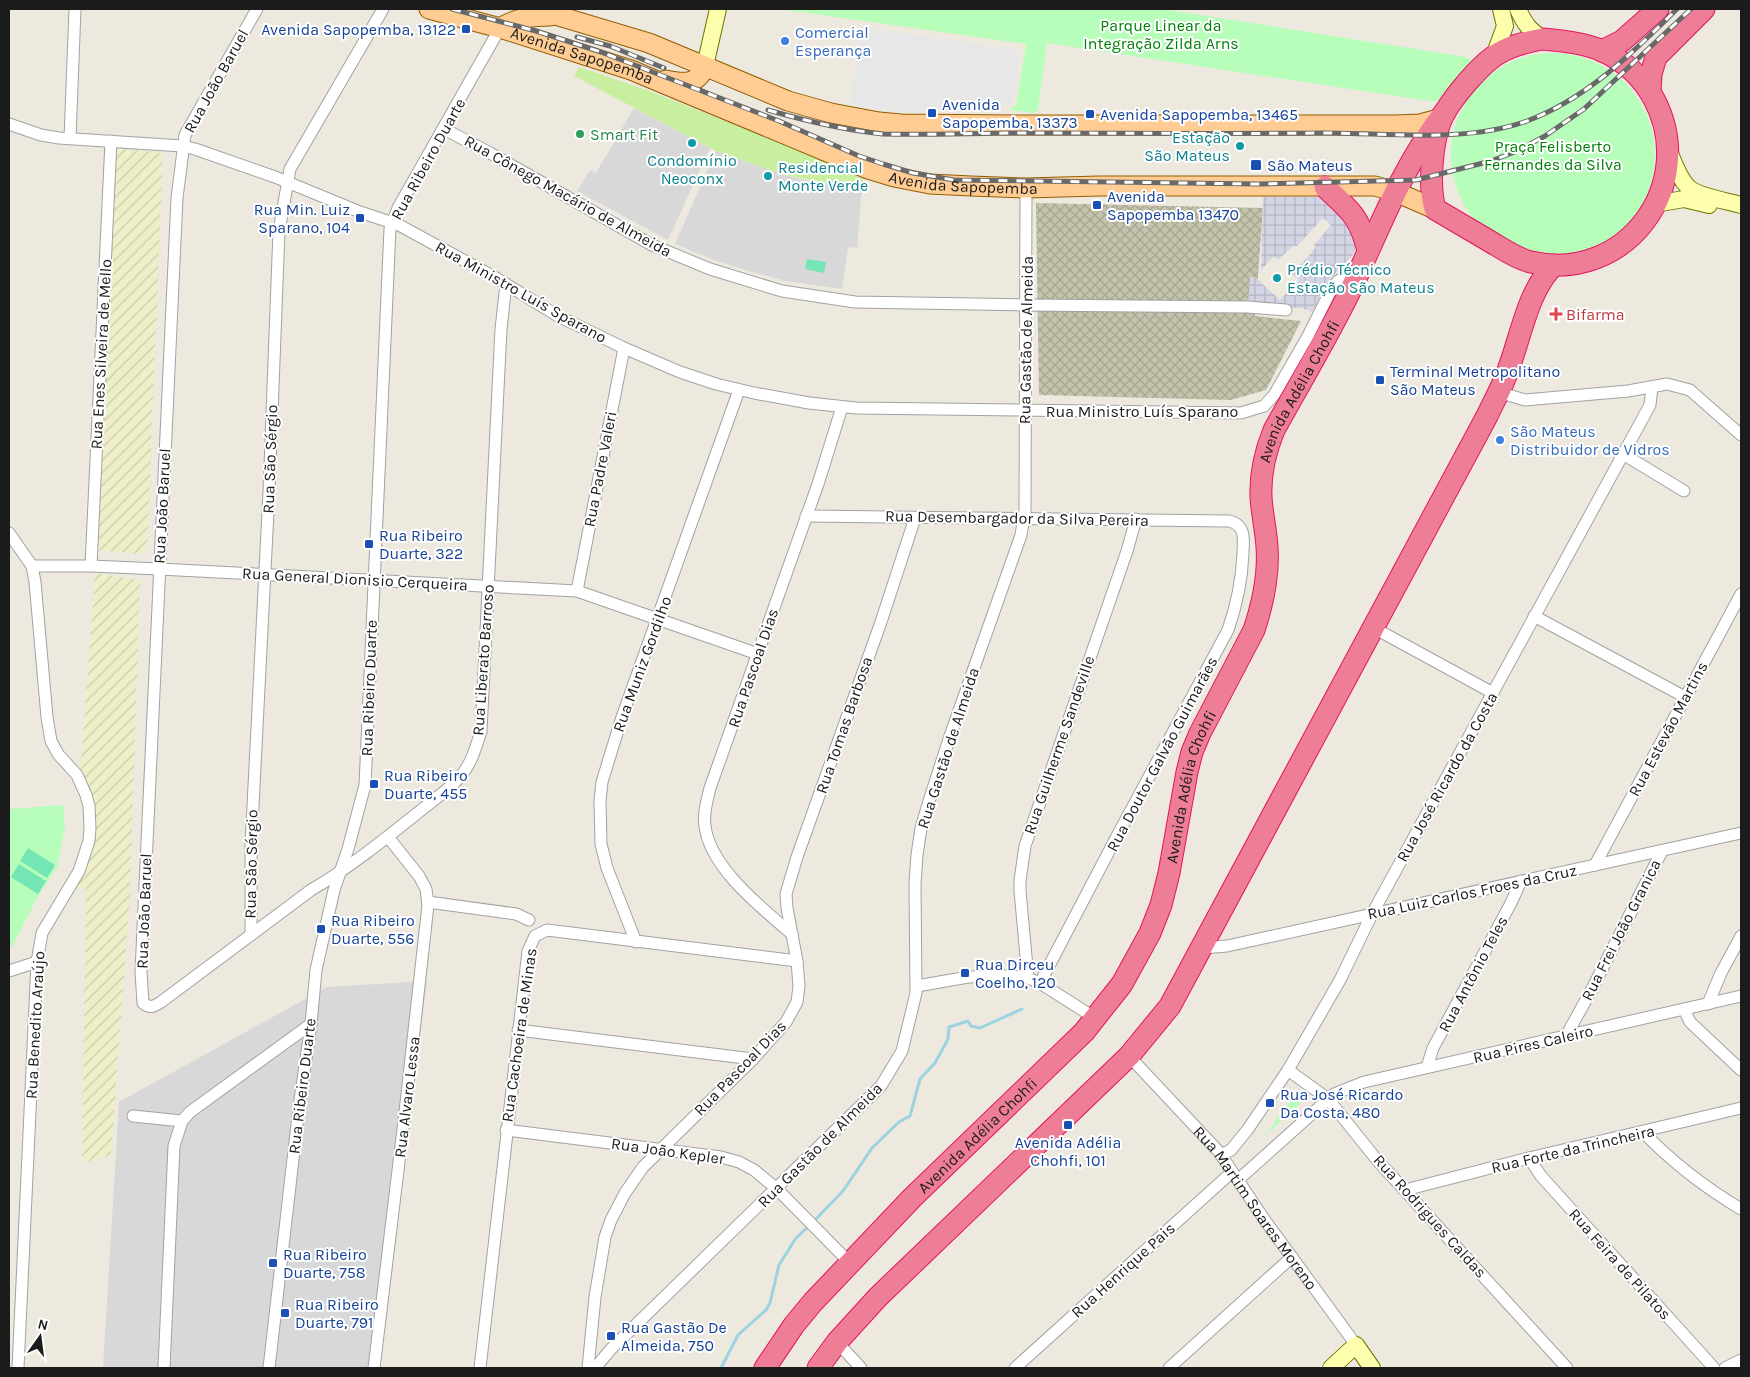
<svg xmlns="http://www.w3.org/2000/svg" width="1750" height="1377" font-family="Karla,sans-serif">
<defs>
<pattern id="construction-cross-hatch" width="8" height="8" patternUnits="userSpaceOnUse" patternTransform="scale(1.25)"><rect width="8" height="8" fill="#c3c2aa"/><path d="M0 0l8 8M0 8l8-8" fill="none" stroke="#a7a692"/></pattern>
<pattern id="farmland-furrows" width="10" height="10" patternUnits="userSpaceOnUse" patternTransform="scale(1.25)"><rect width="10" height="10" fill="#eeefc8"/><path d="M-1 1l2-2M0 10L10 0M9 11l2-2" fill="none" stroke="#ccccab"/></pattern>
<pattern id="plaza-grid" width="8" height="8" patternUnits="userSpaceOnUse" patternTransform="scale(1.25)"><rect width="8" height="8" fill="#d3d4e4"/><path d="M0 4h8M4 0v8" fill="none" stroke="#b5b5c3"/></pattern>
</defs>
<rect width="100%" height="100%" fill="#eee9df"/>
<g fill="#d9d8d8">
<polygon points="634,108 710,148 668,240 577,191 590,170 596,173"/>
<polygon points="716,151 784,175 810,181 862,189 857,248 848,247 842,289 785,281 752,272 714,260 675,244"/>
<polygon points="427,981 375,1368 103,1368 119,1102 327,987"/>
</g>
<polygon fill="url(#construction-cross-hatch)" points="1036,203 1263,208 1255,316 1301,321 1266,390 1231,400 1039,395"/>
<g fill="url(#farmland-furrows)">
<polygon points="115,148 163,153 147,549 137,554 98,550 106,299"/>
<polygon points="95,573 140,580 130,893 111,1155 82,1163 86,888 73,887 83,862 86,826 80,776"/>
</g>
<g fill="#b6feb9">
<polygon points="779,9 1162,9 1466,57 1472,61 1436,102 1047,43 1038,110 1034,113 1009,110 1016,105 1026,44"/>
<circle cx="1553" cy="155" r="102"/>
<polygon points="63,805 65,827 57,868 37,898 13,945 9,948 9,809"/>
<polygon points="1293,1098 1297,1099 1301,1103 1264,1136"/>
</g>
<polygon fill="#c8ee9f" points="579,67 644,89 824,160 863,179 862,189 784,175 716,151 574,76"/>
<g fill="#74e6b6">
<polygon points="807,259 826,262 824,273 805,269"/>
<polygon points="28,848 55,865 47,878 20,861"/>
<polygon points="19,864 46,881 38,894 11,877"/>
</g>
<polygon fill="#e7e7e7" points="861,27 1017,50 1019,62 1017,79 1015,93 1009,106 893,112 850,105"/>
<polygon fill="url(#plaza-grid)" points="1263,197 1325,197 1349,216 1356,247 1353,255 1330,279 1312,312 1302,308 1248,307 1250,277 1255,277 1280,300 1299,280 1292,273 1307,258 1316,247 1314,245 1331,225 1323,218 1296,247 1294,245 1278,260 1274,256 1261,270"/>
<g fill="none" stroke-linecap="round" stroke-linejoin="round">
<g stroke="#9bd3e0" stroke-width="3">
<polyline points="814,1221 843,1191 872,1148 899,1122 910,1116 920,1079 935,1063 948,1039 949,1027 968,1021 971,1026 980,1028 1022,1009"/>
<polyline points="721,1368 738,1335 766,1310 770,1303 779,1265 796,1238 809,1226"/>
</g>
<g stroke="#a2a2a2" stroke-width="13">
<g id="street">
<path d="M257 9 185 135 177 198 141 972 143 1003C150 1009 155 1006 161 1002L311 890C349 868 385 839 420 811 432 801 447 791 458 779 471 766 476 747 481 731L501 329 506 284"/>
<polyline points="9,124 41,135 59,138 182,146 195,149 275,177 360,212 399,225 496,278 558,316 624,348 680,372 716,384 754,393 809,403 856,408 1241,413 1264,406 1274,395 1308,336 1332,288 1338,281 1359,269"/>
<polyline points="444,129 490,153 652,245 710,269 782,291 855,302 1026,305 1248,307 1286,310"/>
<polyline points="70,138 75,9"/>
<polyline points="1498,392 1525,400 1628,391 1667,384 1690,390 1741,435"/>
<polyline points="1623,454 1684,491"/>
<path d="M806 516 1229 521C1234 522 1238 524 1241 529 1245 536 1243 545 1243 553 1242 580 1237 604 1228 630L1116 838 1040 983"/>
<polyline points="9,533 32,566 35,582 47,717 51,741 58,754 77,775 86,795 89,806 90,828 89,841 79,871 42,933 37,962 18,1368"/>
<polyline points="32,566 91,566 159,569 577,591 758,654"/>
<polyline points="91,566 111,141"/>
<polyline points="577,591 624,348"/>
<polyline points="1534,616 1685,697"/>
<polyline points="1374,628 1493,693"/>
<polyline points="1595,865 1741,594"/>
<polyline points="428,902 516,914 529,920"/>
<path d="M792 934C762 908 710 868 705 826 703 813 707 801 710 788L818 484 842 407"/>
<polyline points="251,935 251,845 269,492 279,231 290,169 383,9"/>
<polyline points="636,942 607,868 601,844 600,801 602,782 621,720 739,390"/>
<polyline points="1202,948 1227,946 1741,833"/>
<polyline points="9,971 37,962"/>
<polyline points="1028,978 1020,891 1020,880 1025,846 1127,551 1136,519"/>
<polyline points="917,986 968,977 1010,976 1028,978 1040,983 1095,1018"/>
<polyline points="1708,1004 1721,973 1741,936"/>
<polyline points="1684,1009 1690,1022 1741,1070"/>
<polyline points="518,1030 753,1059"/>
<polyline points="1566,1036 1592,989 1662,851"/>
<path id="s1" d="M1129 1056 1219 1152 1264 1219 1356 1345"/>
<polyline points="1427,1067 1433,1048 1511,903 1521,881"/>
<polyline points="1288,1070 1328,1099 1377,1160 1567,1368"/>
<polyline points="133,1116 182,1121"/>
<polyline points="506,1130 721,1157 739,1162 754,1170 777,1189 850,1263"/>
<path d="M1643 1132C1673 1163 1704 1187 1741 1209"/>
<polyline points="1221,1155 1231,1150 1248,1129 1288,1070 1340,980 1372,914 1650,405 1652,387"/>
<polyline points="1529,1158 1541,1176 1714,1368"/>
<polyline points="1238,1180 1334,1094 1364,1082 1741,996"/>
<polyline points="1405,1190 1529,1158 1741,1108"/>
<polyline points="837,1342 861,1368"/>
<polyline points="164,1368 174,1146 182,1121 190,1112 311,1024"/>
<polyline points="269,1368 299,1107 311,1024 316,970 334,890 348,849 365,785 390,229 398,208 500,28"/>
<polyline points="374,1368 404,1121 428,905 426,889 419,876 388,837"/>
<polyline points="480,1368 528,951 535,936 547,930 797,961"/>
<polyline points="588,1368 595,1297 605,1237 611,1220 625,1193 643,1167 753,1059 786,1022 797,1002 799,986 797,961 787,908 786,894 797,857 881,622 915,518"/>
<polyline points="595,1368 611,1349 881,1086 902,1051 916,993 915,884 917,855 921,828 929,801 950,736 1021,535 1025,511 1026,188"/>
<polyline points="1015,1368 1232,1172"/>
<polyline points="1169,1368 1292,1257"/>
<polyline points="1725,1368 1741,1360"/>
</g>
</g>
<g stroke="#6b7400" stroke-width="18">
<g id="secondary">
<path d="M1518 9C1524 23 1530 31 1543 39"/>
<polyline points="1494,56 1505,26 1501,9"/>
<polyline points="705,66 718,9"/>
<path d="M1669 151C1674 163 1678 176 1687 186 1695 196 1728 201 1741 205"/>
<polyline points="1655,204 1684,199 1709,205"/>
<polyline points="1331,1368 1356,1345 1372,1368"/>
</g>
</g>
<g stroke="#925d00" stroke-width="21">
<g id="primary">
<path id="s2" d="M429 9 500 28 631 70 868 169 894 177 930 184 971 186 1026 188 1099 186H1375L1396 192 1435 209"/>
<polyline points="535,9 649,43 788,101 831,113 879,122 901,124 1021,125 1395,125 1420,124 1439,119"/>
<path d="M500 28C516 18 532 16 550 16"/>
<path d="M666 80C684 84 698 85 705 66"/>
</g>
</g>
<g stroke="#e51362" stroke-width="23">
<g id="highway">
<path d="M1543 39C1564 41 1584 43 1603 51 1624 61 1643 78 1654 99 1699 184 1626 284 1531 262 1517 259 1503 249 1491 242 1472 231 1454 220 1435 209 1428 184 1432 134 1445 112 1455 95 1478 68 1493 57 1508 46 1526 42 1543 39Z"/>
<polyline points="1602,51 1622,41 1658,9"/>
<polyline points="1650,92 1651,74 1656,57 1704,9"/>
<path d="M1325 187C1350 210 1359 216 1368 250"/>
<path id="s3" d="M765 1368 794 1325 813 1302 912 1198 1084 1032 1122 984 1150 933 1161 905 1169 873 1187 772 1192 752 1200 733 1254 630C1263 603 1269 575 1267 547 1266 530 1262 514 1261 497 1260 473 1265 452 1274 430 1301 381 1330 333 1354 283 1381 224 1404 163 1445 112"/>
<path d="M818 1368 837 1342 878 1297 1129 1056 1170 1006 1487 416C1493 403 1500 391 1505 378 1520 343 1526 292 1554 265"/>
</g>
</g>
<use href="#street" stroke="#fff" stroke-width="11"/>
<use href="#secondary" stroke="#fdffac" stroke-width="16"/>
<use href="#primary" stroke="#ffcd93" stroke-width="19"/>
<use href="#highway" stroke="#ee7e96" stroke-width="21"/>
<g stroke="#696969" stroke-width="5">
<g id="rail">
<polyline points="452,9 536,31 601,52 779,121 859,156 883,164 913,173 954,180 1259,184 1416,180 1491,161 1517,151 1545,136 1584,109 1691,9"/>
<polyline points="577,37 610,46 664,68"/>
<path d="M768 110C806 121 844 130 883 134 931 135 978 133 1026 133 1125 133 1224 134 1324 133 1390 133 1465 143 1527 121 1588 98 1632 53 1677 9"/>
</g>
</g>
<use href="#rail" stroke="#fff" stroke-width="3" stroke-dasharray="9" stroke-linecap="butt"/>
</g>
<g fill="#1a4fb4" stroke="#fff" stroke-width="2">
<rect x="461" y="24" width="10" height="10" rx="2.5"/>
<rect x="927" y="108" width="10" height="10" rx="2.5"/>
<rect x="1085" y="109" width="10" height="10" rx="2.5"/>
<rect x="1250" y="159" width="12" height="12" rx="2.5"/>
<rect x="1092" y="200" width="10" height="10" rx="2.5"/>
<rect x="355" y="213" width="10" height="10" rx="2.5"/>
<rect x="1375" y="375" width="10" height="10" rx="2.5"/>
<rect x="364" y="539" width="10" height="10" rx="2.5"/>
<rect x="369" y="779" width="10" height="10" rx="2.5"/>
<rect x="316" y="924" width="10" height="10" rx="2.5"/>
<rect x="960" y="968" width="10" height="10" rx="2.5"/>
<rect x="1265" y="1098" width="10" height="10" rx="2.5"/>
<rect x="1063" y="1120" width="10" height="10" rx="2.5"/>
<rect x="268" y="1258" width="10" height="10" rx="2.5"/>
<rect x="280" y="1308" width="10" height="10" rx="2.5"/>
<rect x="606" y="1331" width="10" height="10" rx="2.5"/>
</g>
<g fill="#3f7fe0" stroke="#fff" stroke-width="2">
<circle cx="785" cy="41" r="5"/>
<circle cx="1500" cy="440" r="5"/>
</g>
<circle fill="#2e9e5b" stroke="#fff" stroke-width="2" cx="580" cy="134" r="5"/>
<g fill="#0f9aa8" stroke="#fff" stroke-width="2">
<circle cx="692" cy="143" r="5"/>
<circle cx="1240" cy="146" r="5"/>
<circle cx="768" cy="176" r="5"/>
<circle cx="1277" cy="278" r="5"/>
</g>
<path fill="#e0444e" stroke="#fff" stroke-width="2" d="M1553.5 306.5h5v5h5v5h-5v5h-5v-5h-5v-5h5z"/>
<g text-anchor="middle" dominant-baseline="central" stroke-width="4" stroke-linejoin="round" paint-order="stroke">
<g font-size="16" fill="#018108" stroke="#fff">
<text x="1161" y="25">Parque Linear da<tspan x="1161" dy="18">Integração Zilda Arns</tspan></text>
<text x="1553" y="146">Praça Felisberto<tspan x="1553" dy="18">Fernandes da Silva</tspan></text>
</g>
<g font-size="16" fill="#164399" stroke="#fff" text-anchor="start">
<text x="456" y="29" text-anchor="end">Avenida Sapopemba, 13122</text>
<text x="942" y="104">Avenida<tspan x="942" dy="18">Sapopemba, 13373</tspan></text>
<text x="1100" y="114">Avenida Sapopemba, 13465</text>
<text x="1267" y="165">São Mateus</text>
<text x="1107" y="196">Avenida<tspan x="1107" dy="18">Sapopemba 13470</tspan></text>
<text x="350" y="209" text-anchor="end">Rua Min. Luiz<tspan x="350" dy="18">Sparano, 104</tspan></text>
<text x="1390" y="371">Terminal Metropolitano<tspan x="1390" dy="18">São Mateus</tspan></text>
<text x="379" y="535">Rua Ribeiro<tspan x="379" dy="18">Duarte, 322</tspan></text>
<text x="384" y="775">Rua Ribeiro<tspan x="384" dy="18">Duarte, 455</tspan></text>
<text x="331" y="920">Rua Ribeiro<tspan x="331" dy="18">Duarte, 556</tspan></text>
<text x="975" y="964">Rua Dirceu<tspan x="975" dy="18">Coelho, 120</tspan></text>
<text x="1280" y="1094">Rua José Ricardo<tspan x="1280" dy="18">Da Costa, 480</tspan></text>
<text x="1068" y="1142" text-anchor="middle">Avenida Adélia<tspan x="1068" dy="18">Chohfi, 101</tspan></text>
<text x="283" y="1254">Rua Ribeiro<tspan x="283" dy="18">Duarte, 758</tspan></text>
<text x="295" y="1304">Rua Ribeiro<tspan x="295" dy="18">Duarte, 791</tspan></text>
<text x="621" y="1327">Rua Gastão De<tspan x="621" dy="18">Almeida, 750</tspan></text>
</g>
<g font-size="16" fill="#366cbe" stroke="#fff" text-anchor="start">
<text x="795" y="32">Comercial<tspan x="795" dy="18">Esperança</tspan></text>
<text x="1510" y="431">São Mateus<tspan x="1510" dy="18">Distribuidor de Vidros</tspan></text>
</g>
<g font-size="16" fill="#1b1b1b" stroke="#fff">
<text stroke="none"><textPath href="#s2" startOffset="160">Avenida Sapopemba</textPath></text>
<text transform="translate(216 81) rotate(-61)">Rua João Baruel</text>
<text transform="translate(428 159) rotate(-61)">Rua Ribeiro Duarte</text>
<text stroke="none"><textPath href="#s2" startOffset="565">Avenida Sapopemba</textPath></text>
<text transform="translate(568 196) rotate(29)">Rua Cônego Macário de Almeida</text>
<text transform="translate(521 292) rotate(29)">Rua Ministro Luís Sparano</text>
<text transform="translate(1026 340) rotate(-89)">Rua Gastão de Almeida</text>
<text transform="translate(101 354) rotate(-87)">Rua Enes Silveira de Mello</text>
<text stroke="none"><textPath href="#s3" startOffset="1156">Avenida Adélia Chohfi</textPath></text>
<text x="1142" y="411">Rua Ministro Luís Sparano</text>
<text transform="translate(270 459) rotate(-88)">Rua São Sérgio</text>
<text transform="translate(600 469) rotate(-79)">Rua Padre Valeri</text>
<text transform="translate(162 506) rotate(-87)">Rua João Baruel</text>
<text transform="translate(1017 518) rotate(1)">Rua Desembargador da Silva Pereira</text>
<text transform="translate(355 579) rotate(3)">Rua General Dionisio Cerqueira</text>
<text transform="translate(483 660) rotate(-86)">Rua Liberato Barroso</text>
<text transform="translate(642 664) rotate(-70)">Rua Muniz Gordilho</text>
<text transform="translate(753 668) rotate(-71)">Rua Pascoal Dias</text>
<text transform="translate(369 688) rotate(-88)">Rua Ribeiro Duarte</text>
<text transform="translate(844 725) rotate(-71)">Rua Tomas Barbosa</text>
<text transform="translate(1668 729) rotate(-62)">Rua Estevão Martins</text>
<text transform="translate(1059 745) rotate(-71)">Rua Guilherme Sandeville</text>
<text transform="translate(948 748) rotate(-72)">Rua Gastão de Almeida</text>
<text transform="translate(1162 754) rotate(-62)">Rua Doutor Galvão Guimarães</text>
<text transform="translate(1447 777) rotate(-61)">Rua José Ricardo da Costa</text>
<text stroke="none"><textPath href="#s3" startOffset="736">Avenida Adélia Chohfi</textPath></text>
<text transform="translate(251 864) rotate(-89)">Rua São Sérgio</text>
<text transform="translate(1472 892) rotate(-12)">Rua Luiz Carlos Froes da Cruz</text>
<text transform="translate(144 911) rotate(-88)">Rua João Baruel</text>
<text transform="translate(1621 930) rotate(-63)">Rua Frei João Granica</text>
<text transform="translate(1473 974) rotate(-62)">Rua Antônio Teles</text>
<text transform="translate(35 1025) rotate(-87)">Rua Benedito Araújo</text>
<text transform="translate(519 1035) rotate(-82)">Rua Cachoeira de Minas</text>
<text transform="translate(1533 1044) rotate(-13)">Rua Pires Caleiro</text>
<text transform="translate(740 1068) rotate(-46)">Rua Pascoal Dias</text>
<text transform="translate(302 1086) rotate(-83)">Rua Ribeiro Duarte</text>
<text transform="translate(407 1097) rotate(-83)">Rua Alvaro Lessa</text>
<text stroke="none"><textPath href="#s3" startOffset="316">Avenida Adélia Chohfi</textPath></text>
<text transform="translate(820 1145) rotate(-45)">Rua Gastão de Almeida</text>
<text transform="translate(1573 1149) rotate(-13)">Rua Forte da Trincheira</text>
<text transform="translate(668 1151) rotate(8)">Rua João Kepler</text>
<text stroke="none"><textPath href="#s1" startOffset="198">Rua Martim Soares Moreno</textPath></text>
<text transform="translate(1430 1216) rotate(48)">Rua Rodrigues Caldas</text>
<text transform="translate(1620 1264) rotate(48)">Rua Feira de Pilatos</text>
<text transform="translate(1123 1270) rotate(-42)">Rua Henrique Pais</text>
</g>
<g font-size="16" fill="#27864d" stroke="#fff" text-anchor="start">
<text x="590" y="134">Smart Fit</text>
</g>
<g font-size="16" fill="#0d838f" stroke="#fff" text-anchor="start">
<text x="1230" y="137" text-anchor="end">Estação<tspan x="1230" dy="18">São Mateus</tspan></text>
<text x="692" y="160" text-anchor="middle">Condomínio<tspan x="692" dy="18">Neoconx</tspan></text>
<text x="778" y="167">Residencial<tspan x="778" dy="18">Monte Verde</tspan></text>
<text x="1287" y="269">Prédio Técnico<tspan x="1287" dy="18">Estação São Mateus</tspan></text>
</g>
<g font-size="16" fill="#be3a42" stroke="#fff" text-anchor="start">
<text x="1566" y="314">Bifarma</text>
</g>
</g>
<rect width="1750" height="1377" fill="none" stroke="#1b1b1b" stroke-width="20"/>
<g transform="translate(40 1337) rotate(14)" stroke="#ffffff" stroke-width="4" paint-order="stroke">
<path d="M0-4L9 19L0 12L-9 19Z" fill="#1b1b1b"/>
<text y="-8" font-size="14" font-weight="bold" text-anchor="middle" fill="#1b1b1b">N</text>
</g>
</svg>
